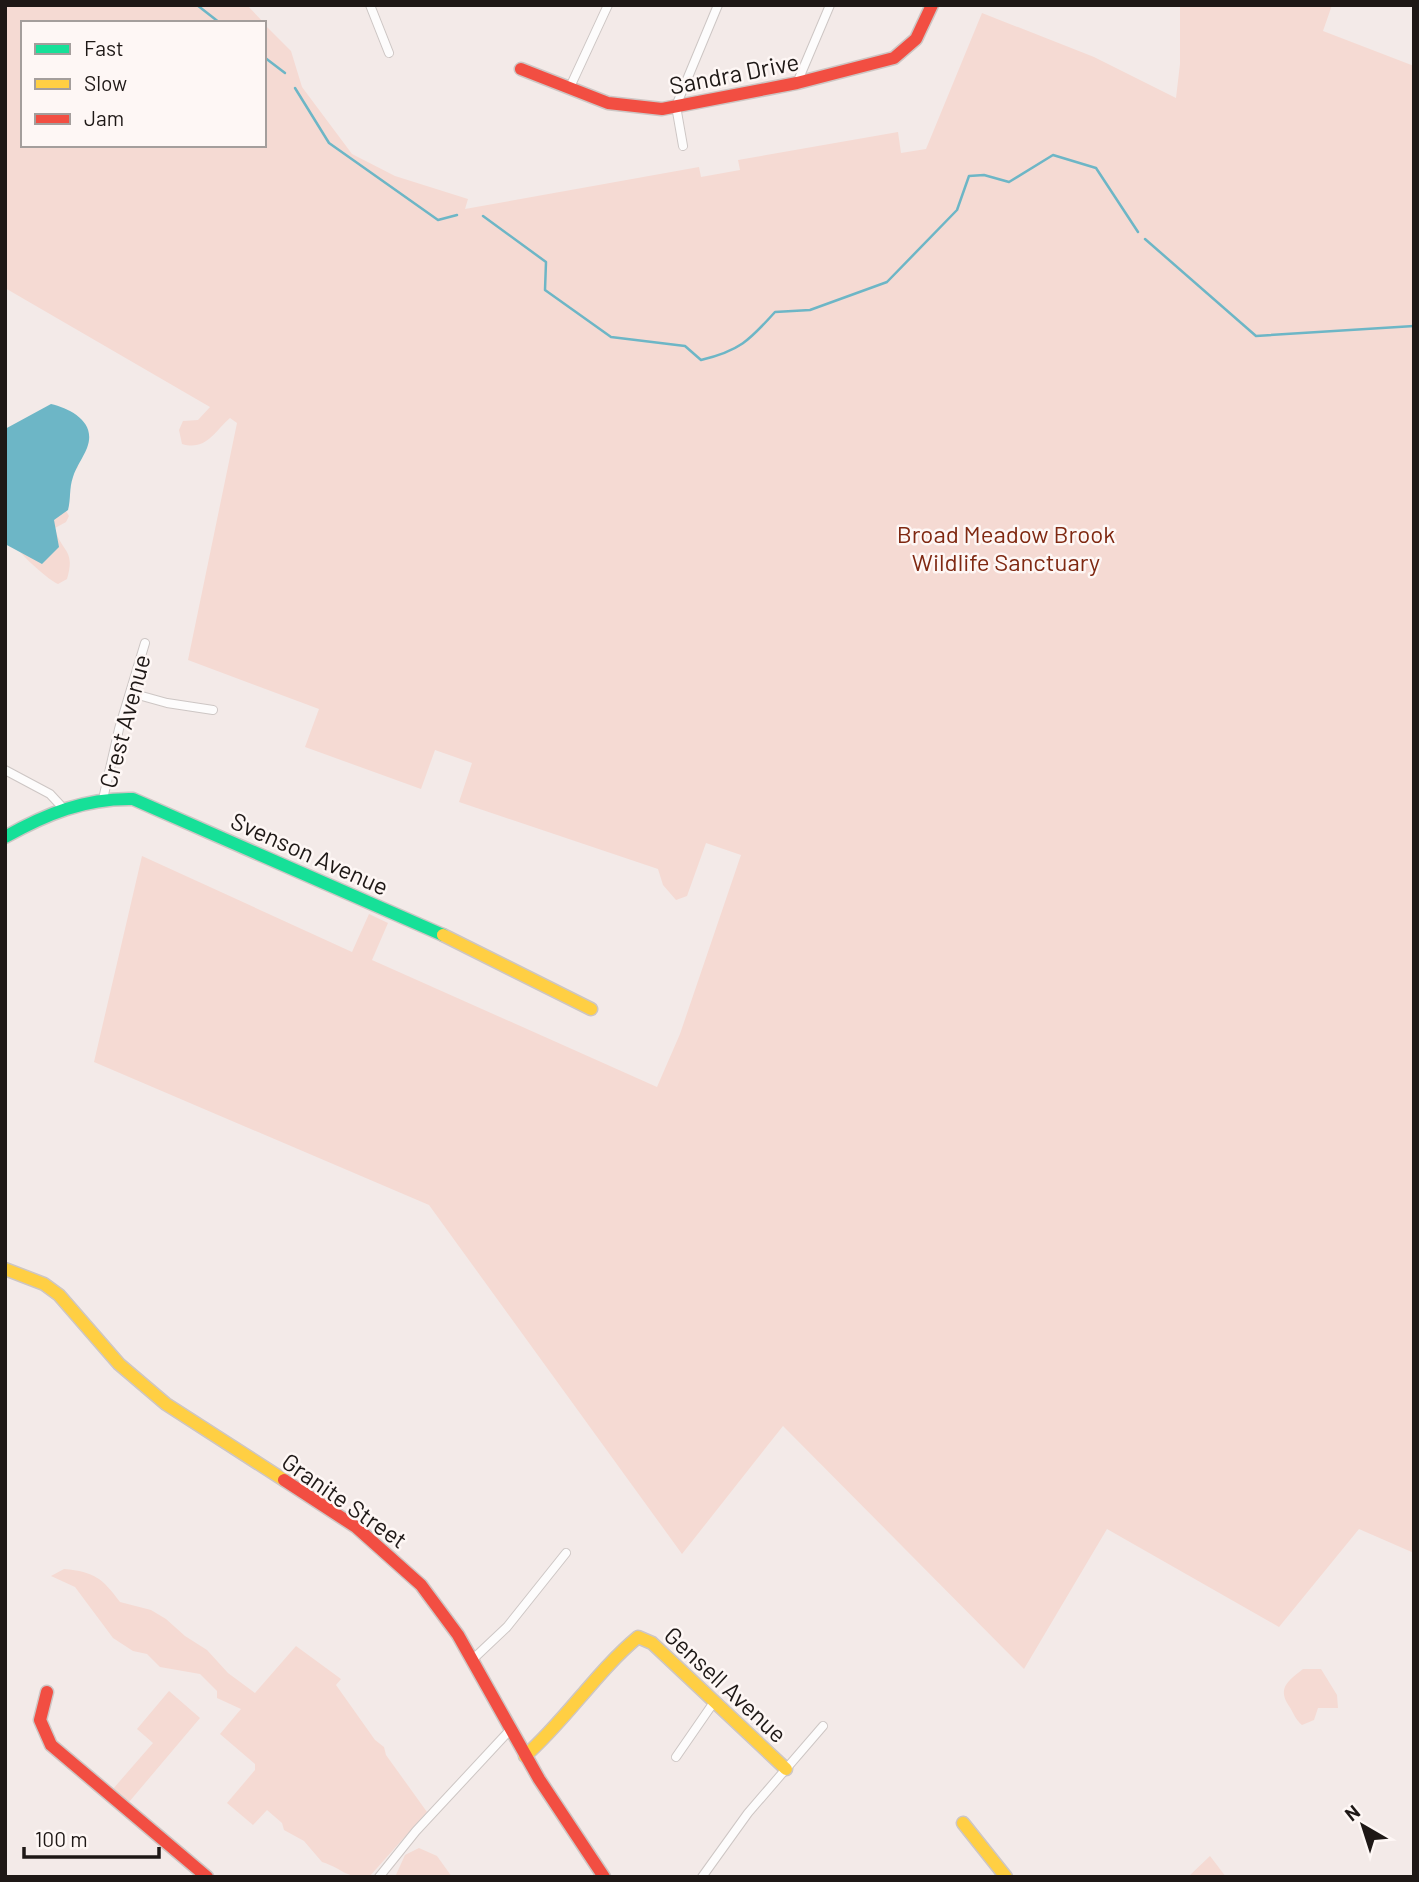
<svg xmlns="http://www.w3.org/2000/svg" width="1419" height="1882" font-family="Barlow,sans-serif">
<rect width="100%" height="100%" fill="#f3eae8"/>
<g fill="#f5dad3">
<path d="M5 5H247L264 23H23V145H264V24L291 51 302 87 352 154 395 176 468 199 465 209 699 167 701 177 740 170 738 160 898 132 901 153 926 149 982 13 1094 57 1176 98 1180 64V5H1332L1323 31 1414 66V1553L1359 1529 1279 1627 1107 1529 1024 1669 783 1426 682 1554 429 1205 94 1062 142 856 352 952 369 914 388 923 372 960 657 1087 680 1034 741 855 706 843 687 896 676 900 663 885 658 869 459 802 472 763 435 750 421 789 305 747 319 709 188 660 237 423 230 418C214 432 206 451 182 444L179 430 183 421 198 420 210 407 5 288Z"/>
<path d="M79 455 78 467 69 476 62 504 69 516 66 522 55 528C61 553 76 548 67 579L58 584C46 579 10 545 6 533 3 526 5 513 5 504Z"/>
<path d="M64 1569C95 1572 102 1578 120 1602L151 1610 166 1619 185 1636 207 1650 228 1673 255 1693 296 1646 341 1679 336 1685 375 1740 384 1747 386 1755 427 1812 369 1877C342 1877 344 1869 322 1862L304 1841 284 1830 282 1823 267 1810 253 1825 227 1803 255 1770V1764L220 1734 241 1709 217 1698V1691L200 1674 160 1667 147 1654 133 1651 113 1638 75 1587 51 1576Z"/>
<path d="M1303 1669H1321L1337 1695 1338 1708H1318L1314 1720 1302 1725C1294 1718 1294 1713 1289 1706 1277 1688 1288 1681 1303 1669Z"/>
<polygon points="169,1691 200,1718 129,1802 113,1789 153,1743 137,1729"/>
<polygon points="419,1848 437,1856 452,1877 395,1877 405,1855"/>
<polygon points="1210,1856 1226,1877 1188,1877"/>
</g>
<path fill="#6db6c6" d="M51 404C71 409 97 422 87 448 83 458 76 467 73 477 69 488 71 499 68 510L54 520 59 547 42 564 5 544V429Z"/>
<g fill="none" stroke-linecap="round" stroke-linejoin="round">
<g stroke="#6db6c6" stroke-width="2.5">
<polyline points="197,5 220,23"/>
<polyline points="264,57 285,73"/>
<polyline points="295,88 329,143 438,220 457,215"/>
<path d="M483 216 546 262 545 290 611 337 685 346 701 360C739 351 749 341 775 312L810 310 887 282 957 210 969 176 984 175 1009 182 1053 155 1096 168 1138 232"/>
<polyline points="1145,239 1256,336 1414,326"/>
</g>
<g stroke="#cdc6c4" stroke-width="10">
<g id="street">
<polyline points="370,5 389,53"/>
<polyline points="797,83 830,5"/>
<polyline points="570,87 608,5"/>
<polyline points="683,146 676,106 718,5"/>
<polyline points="131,693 167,703 213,710"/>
<polyline points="5,770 50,794 63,808"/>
<polyline points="103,799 119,729 145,643"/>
<polyline points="472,1660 507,1627 566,1553"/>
<polyline points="676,1757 714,1702"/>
<polyline points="379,1877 416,1831 510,1730"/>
<polyline points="702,1877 748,1813 823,1726"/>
</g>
</g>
<g stroke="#cdc6c4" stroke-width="15">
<path id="fast" d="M5 837C46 814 85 798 133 799L443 935"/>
</g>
<g stroke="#cdc6c4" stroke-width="15">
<g id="slow">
<polyline points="443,935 591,1009"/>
<polyline points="5,1269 44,1284 59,1295 119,1364 166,1404 284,1480"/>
<path d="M525 1756C566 1720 596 1672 638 1637L652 1643 786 1769"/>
<polyline points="963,1823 1006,1877"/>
</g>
</g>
<g stroke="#cdc6c4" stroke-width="15">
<g id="jam">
<polyline points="521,69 608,103 662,109 797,83 894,58 916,39 932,5"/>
<polyline points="284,1480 356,1527 421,1585 458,1635 539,1779 604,1877"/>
<polyline points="47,1692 40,1720 51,1745 207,1877"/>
</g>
</g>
<use href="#street" stroke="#fdfcfc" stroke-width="8"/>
<use href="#fast" stroke="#16e098" stroke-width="12"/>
<use href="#slow" stroke="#ffcf43" stroke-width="12"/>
<use href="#jam" stroke="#f24e42" stroke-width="12"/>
</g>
<g text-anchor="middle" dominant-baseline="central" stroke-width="5" stroke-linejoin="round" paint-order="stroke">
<g font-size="24" fill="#1e1816" stroke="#fef7f5">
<text transform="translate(734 73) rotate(-11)">Sandra Drive</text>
<text transform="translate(124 721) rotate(-75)">Crest Avenue</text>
<text transform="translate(310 853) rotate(24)">Svenson Avenue</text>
<text transform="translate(345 1500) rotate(35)">Granite Street</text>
<text transform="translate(726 1684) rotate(43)">Gensell Avenue</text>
</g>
<g font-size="24" fill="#7f2811" stroke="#fef7f5">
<text x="1006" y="533">Broad Meadow Brook<tspan x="1006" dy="28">Wildlife Sanctuary</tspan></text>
</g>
</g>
<rect width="1419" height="1882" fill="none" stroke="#1e1816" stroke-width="14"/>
<rect x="21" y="21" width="245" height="126" fill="#fef7f5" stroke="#a49e9c" stroke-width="2"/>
<rect x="35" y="44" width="35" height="10" fill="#16e098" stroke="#a49e9c" stroke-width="2"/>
<text x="84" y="56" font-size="21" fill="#1e1816">Fast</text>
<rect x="35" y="79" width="35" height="10" fill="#ffcf43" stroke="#a49e9c" stroke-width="2"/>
<text x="84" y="91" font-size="21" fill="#1e1816">Slow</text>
<rect x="35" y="114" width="35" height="10" fill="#f24e42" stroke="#a49e9c" stroke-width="2"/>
<text x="84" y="126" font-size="21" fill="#1e1816">Jam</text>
<g transform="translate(1363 1826) rotate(321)" stroke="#fef7f5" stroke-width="5" paint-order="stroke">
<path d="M0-5L12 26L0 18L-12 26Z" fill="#1e1816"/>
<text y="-10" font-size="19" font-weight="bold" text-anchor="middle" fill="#1e1816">N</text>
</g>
<path d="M24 1847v10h135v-10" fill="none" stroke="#1e1816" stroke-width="3.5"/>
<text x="35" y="1847" font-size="21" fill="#1e1816" stroke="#fef7f5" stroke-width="5" paint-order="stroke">100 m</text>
</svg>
